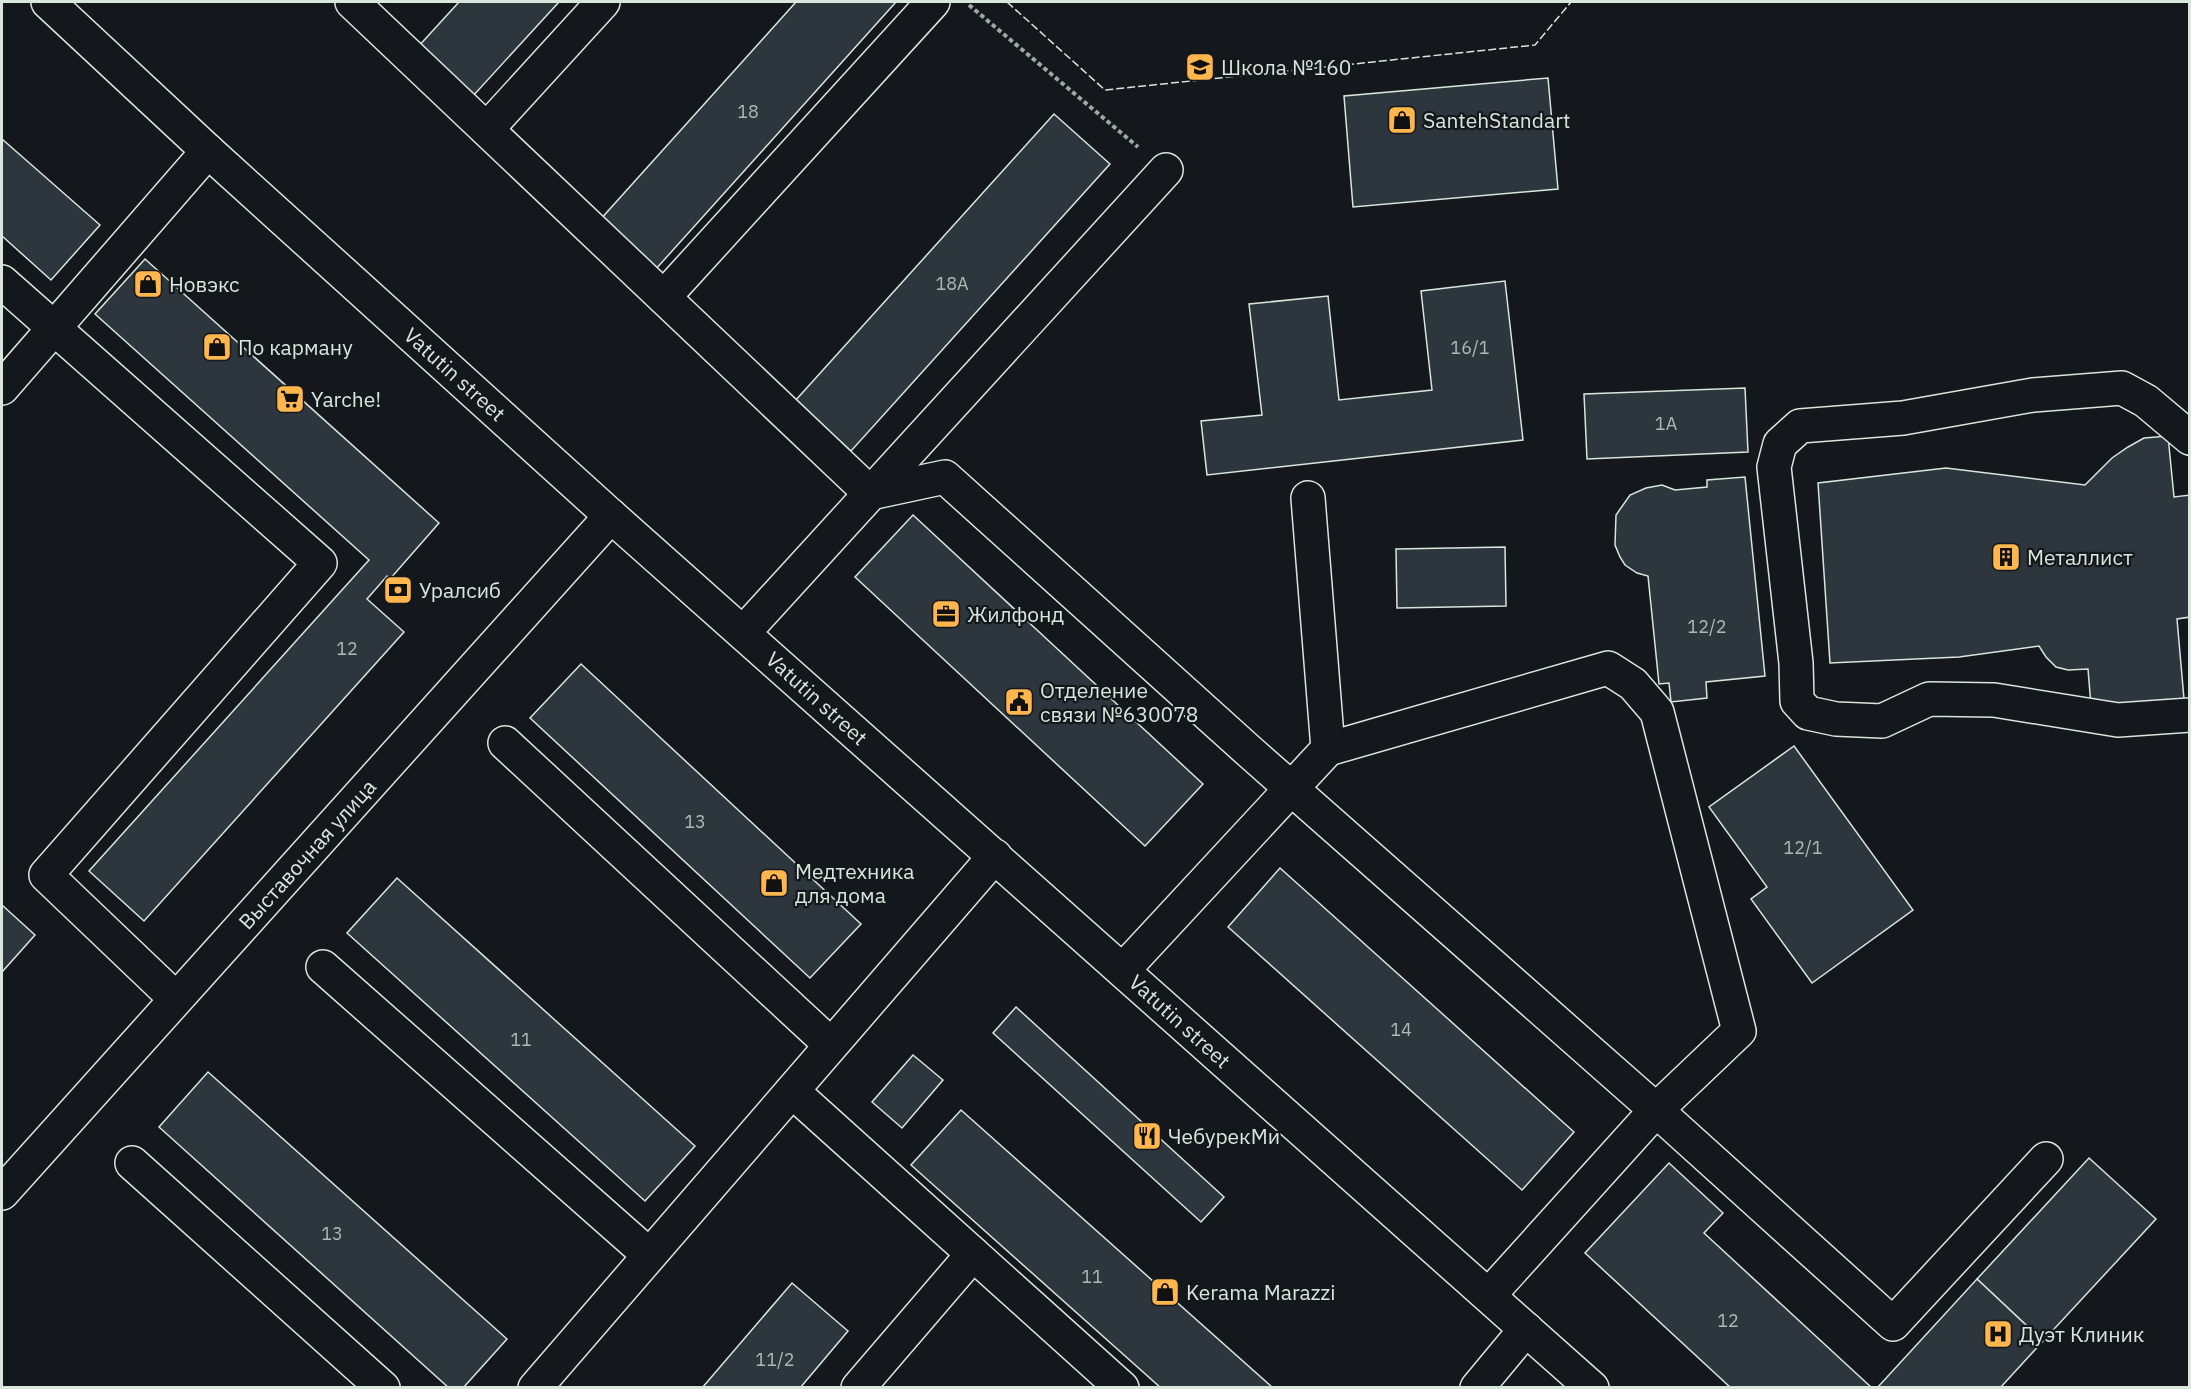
<svg xmlns="http://www.w3.org/2000/svg" width="2191" height="1389" font-family="'IBM Plex Sans',sans-serif">
<rect width="100%" height="100%" fill="#14181c"/>
<g fill="#2c363c" stroke="#d8e6dc" stroke-width="1.5">
<polygon points="459,2 559,2 472,97 417,48"/>
<polygon points="796,2 896,2 655,270 599,221"/>
<polygon points="1548,78 1558,189 1353,207 1344,96"/>
<polygon points="1054,114 1110,164 851,451 795,401"/>
<polygon points="2,139 100,225 51,280 2,236"/>
<polygon points="145,259 439,523 390,579 387,576 367,599 404,632 144,921 89,871 369,560 95,314"/>
<polygon points="1505,281 1523,440 1207,475 1201,421 1262,415 1249,304 1328,296 1339,400 1432,390 1421,291"/>
<polygon points="1745,388 1748,452 1587,459 1584,394"/>
<polygon points="2168,436 2174,497 2190,495 2190,617 2177,619 2184,699 2091,706 2088,669 2068,670 2056,667 2046,657 2039,646 1959,657 1830,663 1818,483 1946,468 2085,485 2112,458 2128,447 2144,438"/>
<polygon points="1745,477 1765,676 1706,682 1707,698 1671,702 1669,683 1659,684 1648,576 1637,573 1625,565 1620,557 1615,545 1616,515 1630,495 1646,488 1662,485 1675,490 1707,487 1707,480"/>
<polygon points="913,515 1203,784 1145,846 855,577"/>
<polygon points="1505,547 1506,606 1397,608 1396,549"/>
<polygon points="581,664 861,924 810,978 530,718"/>
<polygon points="1794,746 1913,910 1812,983 1751,899 1767,887 1709,807"/>
<polygon points="1280,868 1574,1132 1522,1190 1228,927"/>
<polygon points="397,878 695,1146 645,1201 347,933"/>
<polygon points="2,905 35,935 2,972"/>
<polygon points="1016,1007 1224,1197 1201,1222 993,1033"/>
<polygon points="913,1055 943,1080 902,1128 872,1102"/>
<polygon points="208,1072 507,1339 463,1388 449,1388 159,1127"/>
<polygon points="961,1110 1273,1388 1161,1388 911,1165"/>
<polygon points="2089,1158 2156,1219 2043,1341 1977,1279"/>
<polygon points="1669,1163 1723,1213 1704,1233 1872,1388 1731,1388 1585,1253"/>
<polygon points="1977,1279 2043,1341 2000,1388 1877,1388"/>
<polygon points="792,1283 848,1331 800,1388 702,1388"/>
</g>
<g fill="none" stroke-linecap="round" stroke-linejoin="round">
<g stroke="#d8e6dc" stroke-width="36">
<g id="minor">
<polyline points="352,2 870,493"/>
<polyline points="487,129 603,2"/>
<polyline points="2,282 320,563 46,875 176,999"/>
<polyline points="664,297 933,2"/>
<polyline points="2,388 208,151"/>
<polyline points="2190,438 2146,401 2122,388 2033,395 1903,418 1800,426 1780,444 1774,467 1796,663 1797,701 1808,713 1836,719 1882,721 1929,699 1994,700 2118,720 2190,715"/>
<polyline points="870,493 945,477 1250,752 1656,1110 1489,1295"/>
<polyline points="743,633 1166,170"/>
<polyline points="505,743 831,1045"/>
<polyline points="1328,749 1608,668 1633,684 1657,712 1739,1031 1656,1110 1893,1324 2046,1159"/>
<polyline points="323,967 649,1255"/>
<polyline points="1123,970 1328,749 1308,498"/>
<polyline points="792,1091 1122,1388"/>
<polyline points="132,1163 383,1388"/>
<polyline points="2,1193 611,516"/>
<polyline points="535,1388 995,856"/>
<polyline points="858,1388 973,1254"/>
<polyline points="1477,1388 1526,1329"/>
</g>
</g>
<g stroke="#d8e6dc" stroke-width="36">
<polyline id="major" points="48,2 208,151 611,516 1592,1388"/>
</g>
<polyline stroke="#9da8a2" stroke-width="4" stroke-dasharray="4.5 3" stroke-linecap="butt" points="969,5 1138,147"/>
<use href="#minor" stroke="#14181c" stroke-width="33"/>
<use href="#major" stroke="#14181c" stroke-width="33"/>
<polyline stroke="#d8e6dc" stroke-width="1.5" stroke-dasharray="8 3" stroke-linecap="butt" points="1007,2 1105,90 1535,45 1571,2"/>
</g>
<defs>
<g id="school-square" transform="scale(1.5)"><rect x="-9" y="-9" width="18" height="18" rx="4" fill="#ffb74d" stroke="#14181c"/><path d="M0-5L7-2L0 1L-7-2ZM-4 1L0 2.5L4 1V4Q0 6-4 4Z" fill="#111"/></g>
<g id="shop-square" transform="scale(1.5)"><rect x="-9" y="-9" width="18" height="18" rx="4" fill="#ffb74d" stroke="#14181c"/><path d="M-5-2.5h2.3a2.7 3.5 0 0 1 5.4 0H5L5.5 6h-11ZM-1.5-2.5h3a1.5 2.3 0 0 0-3 0Z" fill="#111"/></g>
<g id="supermarket-square" transform="scale(1.5)"><rect x="-9" y="-9" width="18" height="18" rx="4" fill="#ffb74d" stroke="#14181c"/><path d="M-6-5.5h2.5l.6 2H6L4.5 2H-2.5L-4.4-4H-6ZM-1.5 3.2a1.3 1.3 0 1 0 .1 0ZM3 3.2a1.3 1.3 0 1 0 .1 0Z" fill="#111"/></g>
<g id="building-square" transform="scale(1.5)"><rect x="-9" y="-9" width="18" height="18" rx="4" fill="#ffb74d" stroke="#14181c"/><path d="M-4-6H4V6H1V3H-1V6H-4ZM-2.5-4.3h1.7v1.8h-1.7ZM.8-4.3h1.7v1.8H.8ZM-2.5-1h1.7V.8h-1.7ZM.8-1h1.7V.8H.8Z" fill="#111"/></g>
<g id="bank-square" transform="scale(1.5)"><rect x="-9" y="-9" width="18" height="18" rx="4" fill="#ffb74d" stroke="#14181c"/><path d="M-6-4H6V4H-6ZM0-2.3a2.3 2.3 0 1 0 0 4.6a2.3 2.3 0 1 0 0-4.6Z" fill="#111"/></g>
<g id="office-square" transform="scale(1.5)"><rect x="-9" y="-9" width="18" height="18" rx="4" fill="#ffb74d" stroke="#14181c"/><path d="M-6-3h4V-5.5h4V-3h4V5H-6ZM-1-4.5V-3h2v-1.5ZM-6 0V1H6V0Z" fill="#111"/></g>
<g id="civic-square" transform="scale(1.5)"><rect x="-9" y="-9" width="18" height="18" rx="4" fill="#ffb74d" stroke="#14181c"/><path d="M-.6-6.5H3V-4.5H.6V-3L4-1V1h2V6H-6V1h2V-1L-.6-3ZM-1.2 2.5V6h2.4V2.5Z" fill="#111"/></g>
<g id="restaurant-square" transform="scale(1.5)"><rect x="-9" y="-9" width="18" height="18" rx="4" fill="#ffb74d" stroke="#14181c"/><path d="M-5-6h1v4h1v-4h1v4h1v-4h1v5L-1.5 .5V6h-2V.5L-5-1ZM5-6V6H3V1.5H1.5Q1.5-4 5-6Z" fill="#111"/></g>
<g id="hospital-square" transform="scale(1.5)"><rect x="-9" y="-9" width="18" height="18" rx="4" fill="#ffb74d" stroke="#14181c"/><path d="M-5-5h3v3.5h4V-5h3V5h-3V1.5h-4V5h-3Z" fill="#111"/></g>
</defs>
<g fill-rule="evenodd">
<use href="#school-square" x="1200" y="67"/>
<use href="#shop-square" x="1402" y="120"/>
<use href="#shop-square" x="148" y="284"/>
<use href="#shop-square" x="217" y="347"/>
<use href="#supermarket-square" x="290" y="399"/>
<use href="#building-square" x="2006" y="557"/>
<use href="#bank-square" x="398" y="590"/>
<use href="#office-square" x="946" y="614"/>
<use href="#civic-square" x="1019" y="702"/>
<use href="#shop-square" x="774" y="883"/>
<use href="#restaurant-square" x="1147" y="1136"/>
<use href="#shop-square" x="1165" y="1292"/>
<use href="#hospital-square" x="1998" y="1334"/>
</g>
<g text-anchor="middle" dominant-baseline="central" stroke-width="4.5" stroke-linejoin="round" paint-order="stroke">
<g font-size="18" fill="#adbab4">
<text x="748" y="111">18</text>
<text x="952" y="283">18А</text>
<text x="1470" y="347">16/1</text>
<text x="1666" y="423">1А</text>
<text x="1707" y="626">12/2</text>
<text x="347" y="648">12</text>
<text x="695" y="821">13</text>
<text x="1803" y="847">12/1</text>
<text x="1401" y="1029">14</text>
<text x="521" y="1039">11</text>
<text x="332" y="1233">13</text>
<text x="1092" y="1276">11</text>
<text x="1728" y="1320">12</text>
<text x="775" y="1359">11/2</text>
</g>
<g font-size="21" fill="#d8e6dc" stroke="#14181c" text-anchor="start">
<text x="1221" y="67">Школа №160</text>
<text x="1423" y="120">SantehStandart</text>
<text x="169" y="284">Новэкс</text>
<text x="238" y="347">По карману</text>
<text x="311" y="399">Yarche!</text>
<text x="2027" y="557">Металлист</text>
<text x="419" y="590">Уралсиб</text>
<text x="967" y="614">Жилфонд</text>
<text x="1040" y="690">Отделение<tspan x="1040" dy="24">связи №630078</tspan></text>
<text x="795" y="871">Медтехника<tspan x="795" dy="24">для дома</tspan></text>
<text x="1168" y="1136">ЧебурекМи</text>
<text x="1186" y="1292">Kerama Marazzi</text>
<text x="2019" y="1334">Дуэт Клиник</text>
</g>
<g font-size="21" fill="#d8e6dc" stroke="#14181c">
<text transform="translate(455 374) rotate(42)">Vatutin street</text>
<text transform="translate(817 698) rotate(42)">Vatutin street</text>
<text transform="translate(307 854) rotate(-48)">Выставочная улица</text>
<text transform="translate(1180 1021) rotate(42)">Vatutin street</text>
</g>
</g>
<rect width="2191" height="1389" fill="none" stroke="#d8e6dc" stroke-width="6"/>
</svg>
